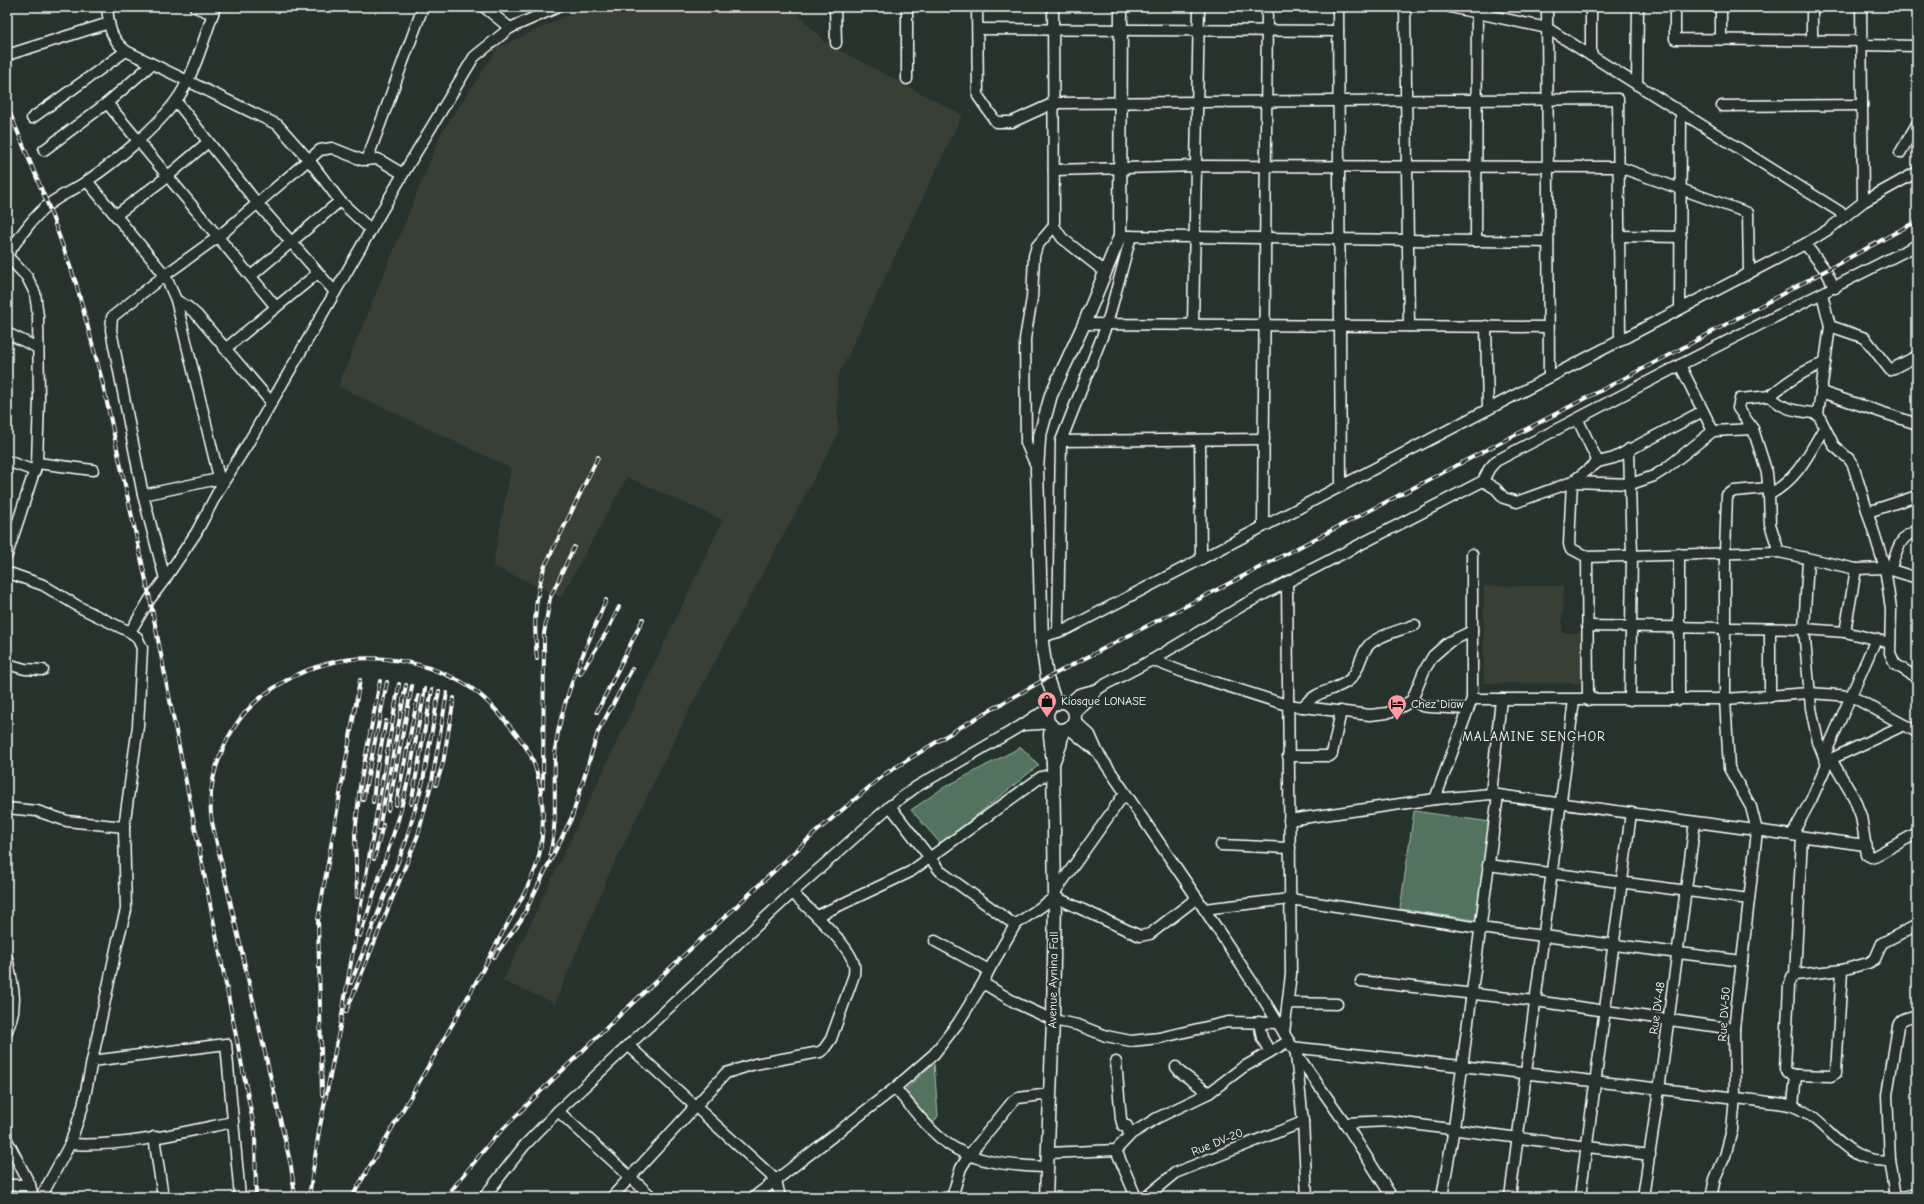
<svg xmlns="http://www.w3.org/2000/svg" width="1924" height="1204" font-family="'Comic Neue',sans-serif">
<rect width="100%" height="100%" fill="#26332d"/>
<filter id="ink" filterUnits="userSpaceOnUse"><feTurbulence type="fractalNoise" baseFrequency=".025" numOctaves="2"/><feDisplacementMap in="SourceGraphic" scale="8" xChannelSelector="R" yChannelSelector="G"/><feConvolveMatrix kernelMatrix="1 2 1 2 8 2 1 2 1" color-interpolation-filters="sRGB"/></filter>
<g filter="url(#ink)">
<g fill="#384036">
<polygon points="586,7 792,7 824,42 962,115 837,378 838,434 692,704 609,874 555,1003 503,981 723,520 627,477 561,597 493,566 511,468 338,386 442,132 499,47"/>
<polygon points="1484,586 1563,586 1562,633 1591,633 1590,683 1484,683"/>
</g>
<g fill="#52735e" stroke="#a8b9ae">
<polygon points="1021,747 1039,765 941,844 911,810 943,788"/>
<polygon points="1414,811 1490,822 1475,920 1400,909"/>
<polygon points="934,1063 938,1116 932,1125 905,1090"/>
<rect x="7" y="1189" width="20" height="8"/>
</g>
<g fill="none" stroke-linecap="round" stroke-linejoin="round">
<g stroke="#fff" stroke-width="13">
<g id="minor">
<path d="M107 7C109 27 110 38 126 51L278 125 309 160 340 201 371 230"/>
<polyline points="195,7 213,14"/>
<polyline points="484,7 510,28"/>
<polyline points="835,7 836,43"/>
<polyline points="907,7 907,79"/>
<polyline points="977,7 978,96 996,122 1012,122 1054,103 1618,99 1620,341"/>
<polyline points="1053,7 1054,226"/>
<polyline points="1338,7 1341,486"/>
<polyline points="1405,7 1409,326"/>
<polyline points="1450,7 1547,28 1845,215"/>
<polyline points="1547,7 1549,377"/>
<polyline points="1591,7 1591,56"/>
<polyline points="1675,7 1675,39 1862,41"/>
<polyline points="1721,7 1721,39"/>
<polyline points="1861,7 1863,202"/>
<polyline points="978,29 1338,31"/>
<polyline points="1812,40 1812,7"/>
<polyline points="1862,45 1917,46"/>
<polyline points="7,55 109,23"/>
<polyline points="1637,85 1638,7"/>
<polyline points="176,101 257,203 335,292"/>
<polyline points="107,103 276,307"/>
<polyline points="1722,106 1862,105"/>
<polyline points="32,118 126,51"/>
<polyline points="44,150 107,103 152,64"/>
<polyline points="1900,153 1917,124"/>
<polyline points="367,160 423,7"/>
<polyline points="1054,170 1196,166 1619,167 1748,213 1749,273"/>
<polyline points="87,181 165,275 176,300 221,486"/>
<polyline points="116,215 168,176 208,142"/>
<polyline points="1120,236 1548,242"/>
<polyline points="1619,236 1681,237"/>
<polyline points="1476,241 1477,7"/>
<polyline points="1805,244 1826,271 1835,288"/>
<path d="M7 255C19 238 32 218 48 205 59 196 74 190 87 181 115 162 155 129 175 102 192 81 206 34 215 7"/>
<polyline points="7,256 27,277 35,293 38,316 39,399 37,463 7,555"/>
<polyline points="251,276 340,201"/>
<polyline points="176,300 188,307 197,315 271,402"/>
<polyline points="1680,309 1681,112"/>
<polyline points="1084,324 1548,327"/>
<polyline points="1193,324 1199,7"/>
<polyline points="1486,326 1488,409"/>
<polyline points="1830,326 1865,338 1890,370 1917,356"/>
<polyline points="7,333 38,348"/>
<polyline points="225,349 318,273"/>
<polyline points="1680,365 1713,431"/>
<polyline points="1821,392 1830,326 1822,294"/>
<path d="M1770 396C1788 381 1804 370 1825 363"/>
<path d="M1818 414C1797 410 1786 412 1770 396L1740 399 1738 408 1753 429 1767 473 1769 495C1798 478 1807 457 1824 428"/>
<polyline points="1578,420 1598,462 1614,458 1703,411"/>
<polyline points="1917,424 1821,392 1818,414 1834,446 1849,459 1853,465 1885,568 1891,609 1890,653 1895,664 1917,678"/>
<polyline points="1200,440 1201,559"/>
<polyline points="1061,441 1264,439"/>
<polyline points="1629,449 1632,555 1630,700"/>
<polyline points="7,461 35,471"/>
<polyline points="1598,462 1572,482 1569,544 1570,548 1587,557 1779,552 1856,569 1885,568 1917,578"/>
<polyline points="37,463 93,470"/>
<polyline points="1037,468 1026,443 1025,339 1032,298 1034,256 1037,246 1054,226 1062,238 1105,272"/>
<polyline points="1483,481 1496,489 1504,498 1517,502 1572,482 1631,484 1654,476 1665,469 1713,431 1753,429"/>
<polyline points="143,495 218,479"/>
<polyline points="1769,495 1770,524 1779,552"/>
<polyline points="1868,512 1917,496"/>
<polyline points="1263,526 1267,7"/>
<polyline points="1587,557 1588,700"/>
<polyline points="1808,560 1804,629 1811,708 1818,742 1827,764"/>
<path d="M1890 570C1896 554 1899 535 1917 531"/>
<polyline points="7,574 12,574 43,585 81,608 130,632 137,637 142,648 138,726 124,827 126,910 118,940 92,1061"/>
<polyline points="165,579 143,495 111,330 112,317 165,275 218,237 320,150 332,148 362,160 378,159 403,174"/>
<polyline points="1587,626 1804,629 1845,632 1890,643"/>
<polyline points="1770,629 1770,697"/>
<polyline points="130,632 150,599 165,579 196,533 221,486 247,445 403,174 474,57 510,28 558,7"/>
<polyline points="1058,632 1061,441 1107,324 1131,236"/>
<polyline points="1845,632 1856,569"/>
<polyline points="1042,637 1067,629 1805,244 1829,229 1863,202 1917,172"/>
<polyline points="1152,660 1183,672 1287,705 1370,715 1387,713 1403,706 1412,700 1424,671 1433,656 1449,642 1472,631"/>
<polyline points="7,664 25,669 43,670"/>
<polyline points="1472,699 1725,699 1810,693 1851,696 1904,725"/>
<polyline points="1412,700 1422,706 1429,707 1468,709"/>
<polyline points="1679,700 1679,554"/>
<polyline points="1068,704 1079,694 1098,689"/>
<path d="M1302 707C1318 690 1327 693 1345 683 1360 675 1358 656 1369 645 1377 636 1403 629 1415 625"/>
<polyline points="1075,713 1090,700 1098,689 1106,684 1152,660 1245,604 1483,481 1489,469 1496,461 1680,365 1917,245"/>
<polyline points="1074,720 1090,735 1098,753 1197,898 1264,1000 1296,1053 1345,1123 1392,1197"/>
<polyline points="1022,725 1040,724 1048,721"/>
<polyline points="1068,728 1096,751"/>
<polyline points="1288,756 1330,756 1332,754 1341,711"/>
<polyline points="1824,757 1876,639"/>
<polyline points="1831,759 1854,798 1861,816 1867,855 1871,857 1875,856 1917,833"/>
<polyline points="1491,794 1501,699"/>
<polyline points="1435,799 1472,699 1472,554"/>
<polyline points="890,806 940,871 1015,925"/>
<polyline points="7,808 37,811 67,821 124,827"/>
<polyline points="1289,820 1435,799 1491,794 1865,845"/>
<polyline points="1792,835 1811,800 1827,764 1831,759 1904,725 1917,732"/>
<polyline points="1802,837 1795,975 1842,970 1868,963 1875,959 1882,943 1917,925"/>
<polyline points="1221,845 1290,848"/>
<polyline points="1488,865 1749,899"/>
<polyline points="1055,892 1125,793"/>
<polyline points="1204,909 1290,899 1480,928 1742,961"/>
<polyline points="817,916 910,872 1041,777 1053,774"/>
<polyline points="935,941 989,970"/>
<path d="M7 958C13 985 19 1005 7 1031"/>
<polyline points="1795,975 1792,977 1789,985 1785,1069 1788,1073 1796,1075"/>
<polyline points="1361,981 1535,1001 1734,1029"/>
<polyline points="983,983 1016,1003 1053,1020 1078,1025 1106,1036 1131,1041 1159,1038 1228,1022 1278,1023"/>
<polyline points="1288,1003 1337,1004"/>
<polyline points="1259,1022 1262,1038 1270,1052"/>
<polyline points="1284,1033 1291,974 1287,582"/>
<polyline points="628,1045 776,1180 780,1197"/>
<path d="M1292 1047C1456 1066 1621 1083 1784 1104 1824 1109 1841 1167 1890 1160L1896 1197"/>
<polyline points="1296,1055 1303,1122 1307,1197"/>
<polyline points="1116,1062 1121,1119 1123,1126 1127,1126 1129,1136"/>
<polyline points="1176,1067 1180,1072 1209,1093"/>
<path d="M895 1088C908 1103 924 1124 938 1136 967 1163 1011 1166 1048 1167"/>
<polyline points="1793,1105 1796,1075 1831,1076 1836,1073 1842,970"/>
<polyline points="558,1111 652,1197"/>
<polyline points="1345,1123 1389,1121 1650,1155"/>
<polyline points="154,1137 163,1197"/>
<polyline points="7,1140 30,1185 33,1197"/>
<polyline points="70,1144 83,1106 92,1061 226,1044 240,1197"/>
<polyline points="1116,1150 1136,1197"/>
<polyline points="1048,1153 1116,1150 1131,1134 1157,1118 1209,1093 1242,1068 1289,1041"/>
<path d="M1890 1160 1887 1095 1898 1026C1901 1017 1909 1018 1917 1015"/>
<polyline points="7,1185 30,1185"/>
<path d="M41 1197 70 1144C125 1147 180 1133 233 1122"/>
<polyline points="484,1197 524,1146 558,1111 792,893 890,806 916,787 1022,725 1035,716 1049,710"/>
<path d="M612 1197 726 1073 755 1064 820 1052 824 1049 831 1039 854 975C854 972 855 968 854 965 851 946 807 907 792 893"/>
<polyline points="754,1197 895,1088 934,1054 958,1023 983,983 989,970 1015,925 1055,897 1140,936 1150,934 1197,898"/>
<polyline points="952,1197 961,1168 969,1155 1013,1101 1018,1098 1050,1094"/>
<polyline points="1146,1197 1175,1173 1303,1122"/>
<polyline points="1442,1197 1454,1128 1498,795"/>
<polyline points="1510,1197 1574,700"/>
<polyline points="1580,1197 1631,813"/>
<polyline points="1643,1197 1659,1090 1695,822"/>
<polyline points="1711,1197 1715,1179 1725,1156 1732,1130 1735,1097 1734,1029 1757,831 1751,807 1729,768 1725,699 1725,553 1727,495 1734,491 1768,488"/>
<polyline points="1902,1197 1917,1194"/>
</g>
</g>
<g stroke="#fff" stroke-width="15">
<g id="major">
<circle cx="1061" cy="716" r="14"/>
<polyline points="1056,704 1047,678 1042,642 1037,470 1039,439 1051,395 1084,324 1120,236 1121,7"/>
<polyline points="1053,763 1060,746 1063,730"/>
<polyline points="1046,1197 1053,1020 1055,897 1053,763 1050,735 1051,725"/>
</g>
</g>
<use href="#minor" stroke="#26332d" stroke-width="10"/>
<use href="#major" stroke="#26332d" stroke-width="12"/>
<g stroke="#fff" stroke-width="4">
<g id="rail">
<polyline points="7,106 48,205 76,283 102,380 150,599 255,1132 256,1197"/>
<path d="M537 659C534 625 534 600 544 568L598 457"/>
<polyline points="580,674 608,630 619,607"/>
<polyline points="597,712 643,619"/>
<polyline points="436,785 443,763 454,698"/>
<polyline points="543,787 544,634 550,598 574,547"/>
<polyline points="363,800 387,682"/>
<polyline points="373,802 376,772 386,721"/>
<polyline points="411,804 432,690"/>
<polyline points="396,805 418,696"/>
<polyline points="388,810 412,686"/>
<polyline points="379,829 406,685"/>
<path d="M550 854C559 818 552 781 556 744 563 694 587 646 606 600"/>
<polyline points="374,859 383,825"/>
<polyline points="357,897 355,835 360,786 380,681"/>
<polyline points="360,936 398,820 409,777 425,689"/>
<polyline points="494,957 521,920 572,817 598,732 632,669"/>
<polyline points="351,983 406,841 423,781 439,691"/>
<polyline points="346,1012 418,835 432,781 447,693"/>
<polyline points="322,1095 318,920 360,680"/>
<path d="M295 1197 291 1166 212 822C207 792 214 766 227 740 241 712 260 695 287 680 332 655 381 653 429 668 443 673 456 678 468 686 484 696 497 711 509 725 517 735 526 745 531 756 545 788 546 831 537 864 528 892 509 919 496 945 451 1031 400 1113 352 1197"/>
<polyline points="309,1197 319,1131 340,1026 399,684"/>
<polyline points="446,1197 493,1139 542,1090 623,1012 816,832 885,774 959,728 1047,678 1673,353 1917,221"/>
</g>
</g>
<use href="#rail" stroke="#26332d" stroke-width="2.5" stroke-dasharray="8" stroke-linecap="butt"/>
</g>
</g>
<defs>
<g id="shop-pin" transform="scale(1)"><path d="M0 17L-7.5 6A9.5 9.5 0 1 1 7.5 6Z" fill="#ff9aa2" stroke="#26332d"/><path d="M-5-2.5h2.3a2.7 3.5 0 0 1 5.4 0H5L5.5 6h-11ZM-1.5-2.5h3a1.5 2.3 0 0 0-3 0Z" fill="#111"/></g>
<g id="hotel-pin" transform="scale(1)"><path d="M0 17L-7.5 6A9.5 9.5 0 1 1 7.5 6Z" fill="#ff9aa2" stroke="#26332d"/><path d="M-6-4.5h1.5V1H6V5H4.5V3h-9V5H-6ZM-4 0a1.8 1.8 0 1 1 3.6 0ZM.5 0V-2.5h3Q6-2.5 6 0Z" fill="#111"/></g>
</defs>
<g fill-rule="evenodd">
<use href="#shop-pin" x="1047" y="701"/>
<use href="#hotel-pin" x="1397" y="704"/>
</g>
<g text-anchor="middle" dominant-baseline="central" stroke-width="3.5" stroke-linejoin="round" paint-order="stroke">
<g font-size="12" fill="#fff" stroke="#26332d" text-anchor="start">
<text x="1061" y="701">Kiosque LONASE</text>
<text x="1411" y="704">Chez Diaw</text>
</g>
<g font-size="12" fill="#fff" stroke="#26332d">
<text transform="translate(1053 980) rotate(-89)">Avenue Aynina Fall</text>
<text transform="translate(1657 1008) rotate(-82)">Rue DV-48</text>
<text transform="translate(1724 1014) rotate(-86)">Rue DV-50</text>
<text transform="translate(1217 1142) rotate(-22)">Rue DV-20</text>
</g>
<g font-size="13" letter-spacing="1" fill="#fff" stroke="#26332d">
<text x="1534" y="736">MALAMINE SENGHOR</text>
</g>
</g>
<rect width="1924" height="1204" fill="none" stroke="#26332d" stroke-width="24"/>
<rect x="12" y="12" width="1900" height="1180" fill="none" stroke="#fff" stroke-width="1.5" filter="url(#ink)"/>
</svg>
